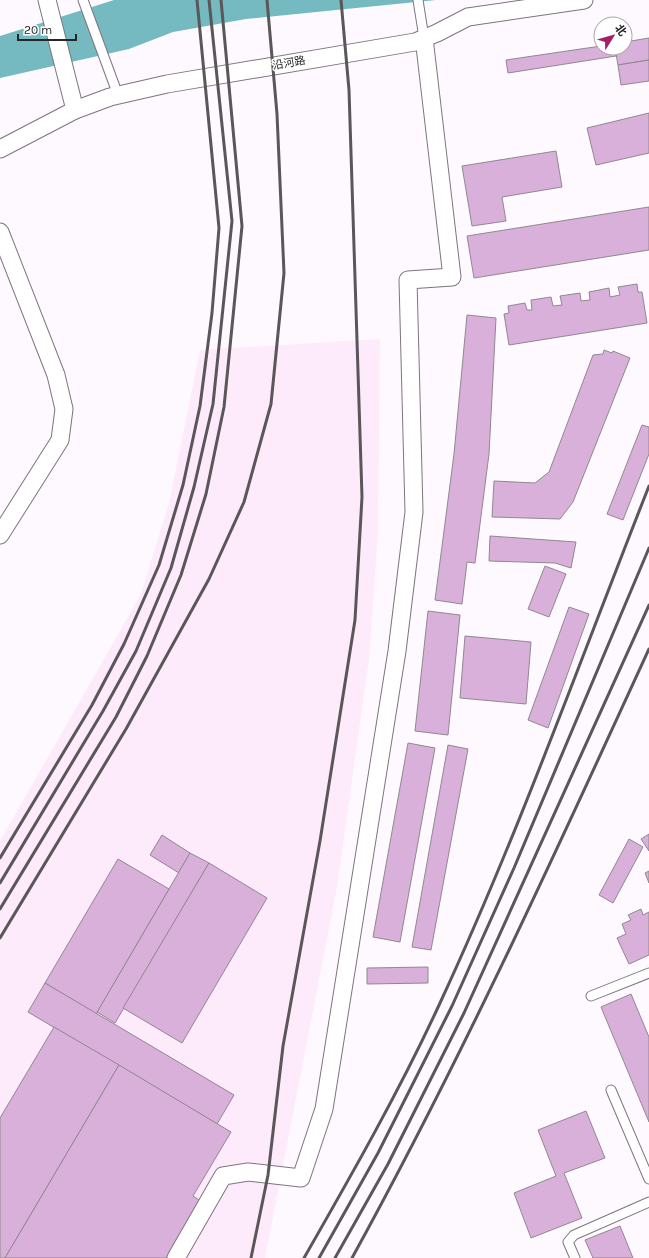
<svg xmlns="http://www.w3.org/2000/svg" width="649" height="1258" font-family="Karla,'Noto Sans SC',sans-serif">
<rect width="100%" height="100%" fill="#fef9fe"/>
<polygon fill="#fdebfc" points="380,339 378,532 369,659 337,887 265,1258 0,1258 0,841 141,594 169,503 200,350"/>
<polygon fill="#74bac0" points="114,0 436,0 246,19 173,32 129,49 0,78 0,36"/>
<g fill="#d9b0d9" stroke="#918791">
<polygon points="649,38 649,60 618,65 615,48 625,48 625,42"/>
<polygon points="601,46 601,48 615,48 616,56 508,73 506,60"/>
<polygon points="649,60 649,81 621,85 618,65"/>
<polygon points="649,113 649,153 596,165 587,128"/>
<polygon points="556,151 562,187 502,197 506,221 472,226 462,166"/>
<polygon points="649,207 649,250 474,278 467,236"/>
<polygon points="637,284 638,292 642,292 647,323 509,345 504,314 509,313 508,306 525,303 527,310 532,310 531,300 551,297 553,306 562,305 560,296 580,293 581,301 590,300 589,292 609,288 610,297 620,295 618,287"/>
<polygon points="467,315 496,318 489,454 475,563 467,562 462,604 435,600 454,454"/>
<polygon points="604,350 612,353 613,351 630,358 573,502 560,519 492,517 494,481 535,483 549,472 593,355 603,354"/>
<polygon points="642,425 649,427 649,454 623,520 607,514"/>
<polygon points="490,536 576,542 571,568 555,563 489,561"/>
<polygon points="545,566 566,574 549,617 528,609"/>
<polygon points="569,607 589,614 548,728 528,720"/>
<polygon points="428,611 460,615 448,735 415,731"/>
<polygon points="465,636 531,642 526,704 460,698"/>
<polygon points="408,743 435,748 400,942 373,937"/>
<polygon points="448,745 468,749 431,950 412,947"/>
<polygon points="649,834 649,851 641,839"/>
<polygon points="162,835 190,853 179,873 150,855"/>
<polygon points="629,839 643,847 613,903 599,895"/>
<polygon points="190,853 209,863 115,1023 97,1012"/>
<polygon points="118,859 169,889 96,1014 45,983"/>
<polygon points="209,863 267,898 182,1043 123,1008"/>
<polygon points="649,871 649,883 645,873"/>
<polygon points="641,909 643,915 649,912 649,955 629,964 617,938 626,934 622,924 631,920 628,915"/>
<polygon points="428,967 428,983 367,984 367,968"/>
<polygon points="45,983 234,1095 217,1124 28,1012"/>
<polygon points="631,994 649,1037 649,1122 601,1007"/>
<polygon points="54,1027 119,1065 5,1258 0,1258 0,1118"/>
<polygon points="119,1065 231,1132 193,1196 205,1204 173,1258 5,1258"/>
<polygon points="586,1111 605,1158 564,1173 582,1218 531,1238 514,1193 556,1176 538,1130"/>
<polygon points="620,1226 633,1258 593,1258 585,1240"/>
</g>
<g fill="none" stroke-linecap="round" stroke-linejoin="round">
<g stroke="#7e747e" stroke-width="11">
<g id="service">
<polyline points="83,0 118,95"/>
<polyline points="418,0 424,38"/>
<polyline points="591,996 649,973"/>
<polyline points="611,1090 649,1179"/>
<polyline points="575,1258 568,1242 574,1235 649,1202"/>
</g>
</g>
<g stroke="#7e747e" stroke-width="19">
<g id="minor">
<polyline points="47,0 75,110"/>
<polyline points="0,149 75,110 110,97 167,84 415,42 437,33 468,17 584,0"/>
<polyline points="0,232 56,375 64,409 60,440 0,535"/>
<polyline points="176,1258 223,1176 248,1172 301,1178 324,1109 397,651 414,512 408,280 452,277 424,38"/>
</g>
</g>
<use href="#service" stroke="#fff" stroke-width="9"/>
<use href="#minor" stroke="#fff" stroke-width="17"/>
<g stroke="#5a565a" stroke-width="3">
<polyline points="0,858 92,705 124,644 159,565 183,485 200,406 212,313 219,228 197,0"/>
<polyline points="0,883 103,711 136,651 171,568 194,487 213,404 232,221 209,0"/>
<polyline points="0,909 116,717 147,656 181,575 206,494 224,407 242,226 221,0"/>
<polyline points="0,938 126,729 209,579 244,502 271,404 284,273 277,114 267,0"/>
<polyline points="251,1258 268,1175 283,1046 320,841 355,620 362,497 349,90 341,0"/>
<path d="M304 1258C352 1174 400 1090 440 1003 518 835 581 658 649 486"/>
<polyline points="319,1258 378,1153 452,1006 514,868 649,548"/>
<polyline points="335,1258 388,1164 464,1013 649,605"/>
<path d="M352 1258C461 1060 555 854 649 649"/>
</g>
</g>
<g text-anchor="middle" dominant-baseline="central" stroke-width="3" stroke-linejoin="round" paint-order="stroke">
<g font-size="11" fill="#282428" stroke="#fff">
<text transform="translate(289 63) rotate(-10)">沿河路</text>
</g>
</g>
<g transform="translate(613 36) rotate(53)"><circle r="19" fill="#ffffff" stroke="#a9a7a9"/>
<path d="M0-3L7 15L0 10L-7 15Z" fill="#a61e67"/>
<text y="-6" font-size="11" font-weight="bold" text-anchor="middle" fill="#282428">北</text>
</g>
<path d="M18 34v6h58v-6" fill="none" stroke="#282428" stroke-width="2"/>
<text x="24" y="34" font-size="12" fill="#282428" stroke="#ffffff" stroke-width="3" paint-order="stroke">20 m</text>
</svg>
